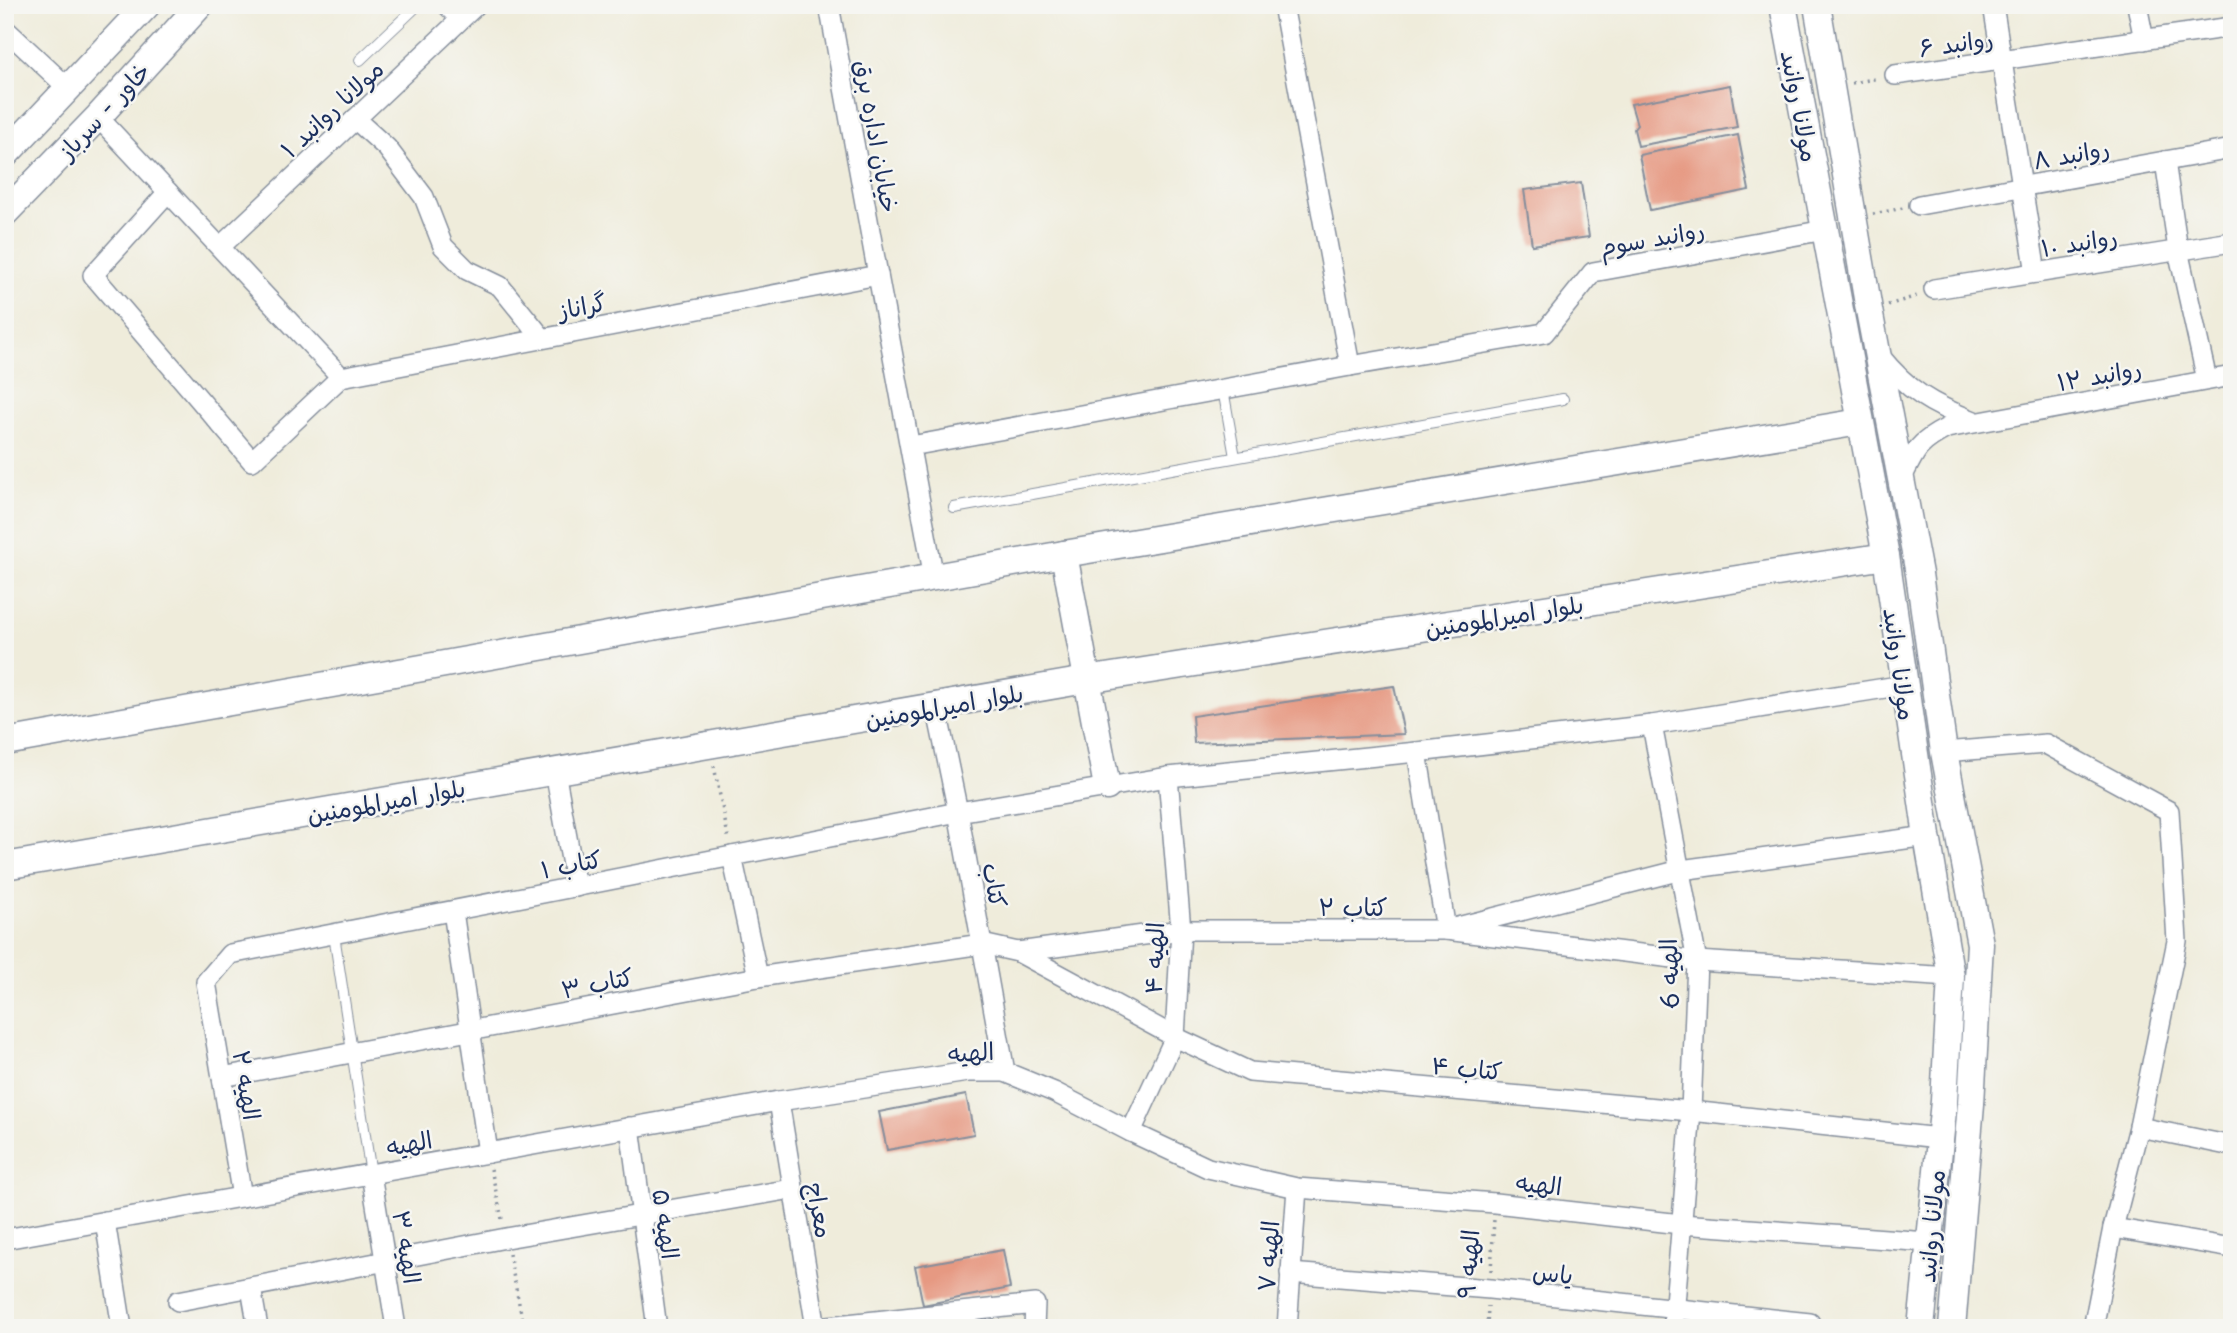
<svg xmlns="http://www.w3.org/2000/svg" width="2237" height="1333" font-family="'Playpen Sans','Playpen Sans Arabic',sans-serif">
<rect width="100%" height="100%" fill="#f6f6f2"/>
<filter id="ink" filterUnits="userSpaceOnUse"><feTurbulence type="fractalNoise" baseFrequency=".0143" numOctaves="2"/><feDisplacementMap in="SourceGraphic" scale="14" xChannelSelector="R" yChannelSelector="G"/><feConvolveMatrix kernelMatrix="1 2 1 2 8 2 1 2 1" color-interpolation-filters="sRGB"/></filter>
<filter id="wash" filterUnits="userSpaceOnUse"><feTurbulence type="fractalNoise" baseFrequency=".00686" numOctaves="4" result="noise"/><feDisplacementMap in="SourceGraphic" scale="28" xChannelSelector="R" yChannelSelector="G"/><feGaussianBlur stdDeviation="1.57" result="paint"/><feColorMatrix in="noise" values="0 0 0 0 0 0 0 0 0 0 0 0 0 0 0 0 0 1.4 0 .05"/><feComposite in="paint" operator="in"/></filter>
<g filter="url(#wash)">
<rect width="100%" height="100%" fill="#efecdb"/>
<g id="blocks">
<g fill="#e69982">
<polygon points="1730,85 1737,127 1638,146 1634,129 1637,125 1631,104"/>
<polygon points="1738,135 1749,190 1650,210 1639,155"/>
<polygon points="1581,183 1589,237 1532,245 1524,190"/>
<polygon points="1394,686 1404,734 1194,743 1192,716"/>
<polygon points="966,1095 974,1134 887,1150 879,1112"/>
<polygon points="1003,1250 1010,1288 923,1305 915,1266"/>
</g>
</g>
</g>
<g filter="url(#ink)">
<use href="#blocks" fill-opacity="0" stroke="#858e9c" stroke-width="2"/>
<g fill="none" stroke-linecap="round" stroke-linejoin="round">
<g stroke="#858e9c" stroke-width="12">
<g id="lane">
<polyline points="440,5 457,22"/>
<polyline points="360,60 418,5"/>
<polyline points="1223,389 1235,457"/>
<polyline points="954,508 1563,399"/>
<polyline points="334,935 371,1174"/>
</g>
</g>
<g stroke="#858e9c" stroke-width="22">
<g id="street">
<polyline points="829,5 878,275"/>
<polyline points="1283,5 1350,366"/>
<polyline points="1993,5 2036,273"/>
<polyline points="2137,5 2144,40"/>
<polyline points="5,29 68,88"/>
<polyline points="1895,75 2232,27"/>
<polyline points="98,117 341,377 878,275 934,578"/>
<polyline points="355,119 387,148 424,197 443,246 467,270 500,286 542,338"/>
<polyline points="2165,161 2178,250 2207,380"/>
<polyline points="168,192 93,275 252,461 341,377"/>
<polyline points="1919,205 2232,149"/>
<polyline points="220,247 476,5"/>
<polyline points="1934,289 2232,242"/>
<path d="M1879 355C1908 391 1932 405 1974 421"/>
<polyline points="911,446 1350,366 1544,333 1593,272 1825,230"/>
<path d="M1902 478C1916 449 1918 443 1947 428L2232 376"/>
<polyline points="936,706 958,812 1005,1072"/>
<polyline points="1652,725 1697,961 1691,1111 1673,1328"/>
<polyline points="1417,752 1446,930 1697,961 1951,977"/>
<polyline points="1944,752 2046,744 2169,811 2177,941 2139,1127 2113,1228 2093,1328"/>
<polyline points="555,771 576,887"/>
<polyline points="732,856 758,977"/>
<polyline points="453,911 488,1153"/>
<polyline points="1018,952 1181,930 1446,930 1681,870 1927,836"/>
<polyline points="222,1077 758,977 982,944 1018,952 1175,1037 1250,1072 1691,1111 1939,1138"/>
<polyline points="779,1101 816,1328"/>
<polyline points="630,1127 657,1328"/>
<polyline points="2139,1127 2232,1146"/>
<polyline points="1131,1132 1175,1037 1181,930 1168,777"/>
<polyline points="371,1174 396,1328"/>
<polyline points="242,1197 206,982 230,954 958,812 1168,777 1417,752 1652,725 1904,685"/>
<polyline points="105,1221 122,1328"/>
<polyline points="2113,1228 2232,1248"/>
<polyline points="5,1239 779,1101 968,1072 1005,1072 1054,1092 1131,1132 1208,1168 1297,1188 1495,1203 1681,1224 1928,1242"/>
<polyline points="1290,1273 1490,1289 1810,1323"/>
<polyline points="251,1288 258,1328"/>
<polyline points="178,1301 506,1238 792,1189"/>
<polyline points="809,1328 1035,1304 1034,1328"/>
<polyline points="1287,1328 1297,1188"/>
</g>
</g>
<g stroke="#858e9c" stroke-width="29">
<g id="secondary">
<polyline points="1783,5 1886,556 1927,836 1951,977 1944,1101 1921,1328"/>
<polyline points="1817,5 1869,310 1919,574 1944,752 1980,944 1971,1104 1952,1328"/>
<polyline points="5,155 147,5"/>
<polyline points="5,213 98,117 200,5"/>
<polyline points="1064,554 1107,787"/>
<polyline points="5,742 1064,554 1860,422"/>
<polyline points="5,866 1086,680 1886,556"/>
</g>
</g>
<g stroke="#858e9c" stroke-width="3.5" stroke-dasharray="2 5" stroke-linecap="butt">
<polyline points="1852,83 1879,78"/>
<polyline points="1873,214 1903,208"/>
<polyline points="1888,305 1917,296"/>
<polyline points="714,766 729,841"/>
<polyline points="491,1169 502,1219"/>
<polyline points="509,1254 524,1328"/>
<polyline points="1491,1271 1494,1219"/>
<polyline points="1487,1328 1488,1306"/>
</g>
<use href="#lane" stroke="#fff" stroke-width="10"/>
<use href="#street" stroke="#fff" stroke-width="19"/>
<use href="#secondary" stroke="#fff" stroke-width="26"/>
</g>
</g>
<g text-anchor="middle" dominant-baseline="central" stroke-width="5" stroke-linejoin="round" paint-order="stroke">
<g font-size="24" fill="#1b2f5e" stroke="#f6f6f2">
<text transform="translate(1956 42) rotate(-8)">روانبد ۶</text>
<text transform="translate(1801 106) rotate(79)">مولانا روانبد</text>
<text transform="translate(331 108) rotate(-43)">مولانا روانبد ۱</text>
<text transform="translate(103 110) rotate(-47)">خاور - سرباز</text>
<text transform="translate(878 136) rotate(80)">خیابان اداره برق</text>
<text transform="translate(2071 153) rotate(-10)">روانبد ۸</text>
<text transform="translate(1652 237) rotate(-10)">روانبد سوم</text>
<text transform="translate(2079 241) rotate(-9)">روانبد ۱۰</text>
<text transform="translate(582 305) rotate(-11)">گراناز</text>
<text transform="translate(2099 374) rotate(-10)">روانبد ۱۲</text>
<text transform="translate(1504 615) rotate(-9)">بلوار امیرالمومنین</text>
<text transform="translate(1901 664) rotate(82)">مولانا روانبد</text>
<text transform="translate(944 705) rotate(-10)">بلوار امیرالمومنین</text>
<text transform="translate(386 800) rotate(-10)">بلوار امیرالمومنین</text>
<text transform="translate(571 863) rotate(-11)">کتاب ۱</text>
<text transform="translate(996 885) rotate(80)">کتاب</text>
<text x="1353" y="906">کتاب ۲</text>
<text transform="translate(1153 958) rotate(-88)">الهیه ۴</text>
<text transform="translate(1668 974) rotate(-92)">الهیه 6</text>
<text transform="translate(597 982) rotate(-11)">کتاب ۳</text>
<text transform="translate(971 1051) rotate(-3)">الهیه</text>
<text transform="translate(1467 1067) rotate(5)">کتاب ۴</text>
<text transform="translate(248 1085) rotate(81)">الهیه ۲</text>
<text transform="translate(409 1142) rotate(-10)">الهیه</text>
<text transform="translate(1539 1183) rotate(6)">الهیه</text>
<text transform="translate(821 1210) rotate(80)">معراج</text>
<text transform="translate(667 1224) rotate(82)">الهیه ۵</text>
<text transform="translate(1930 1226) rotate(-85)">مولانا روانبد</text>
<text transform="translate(408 1247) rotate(81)">الهیه ۳</text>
<text transform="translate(1267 1256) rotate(-86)">الهیه ۷</text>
<text transform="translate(1467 1264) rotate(-86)">الهیه ۹</text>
<text transform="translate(1553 1272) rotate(6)">یاس</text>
</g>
</g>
<rect width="2237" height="1333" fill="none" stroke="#f6f6f2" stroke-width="28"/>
</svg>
